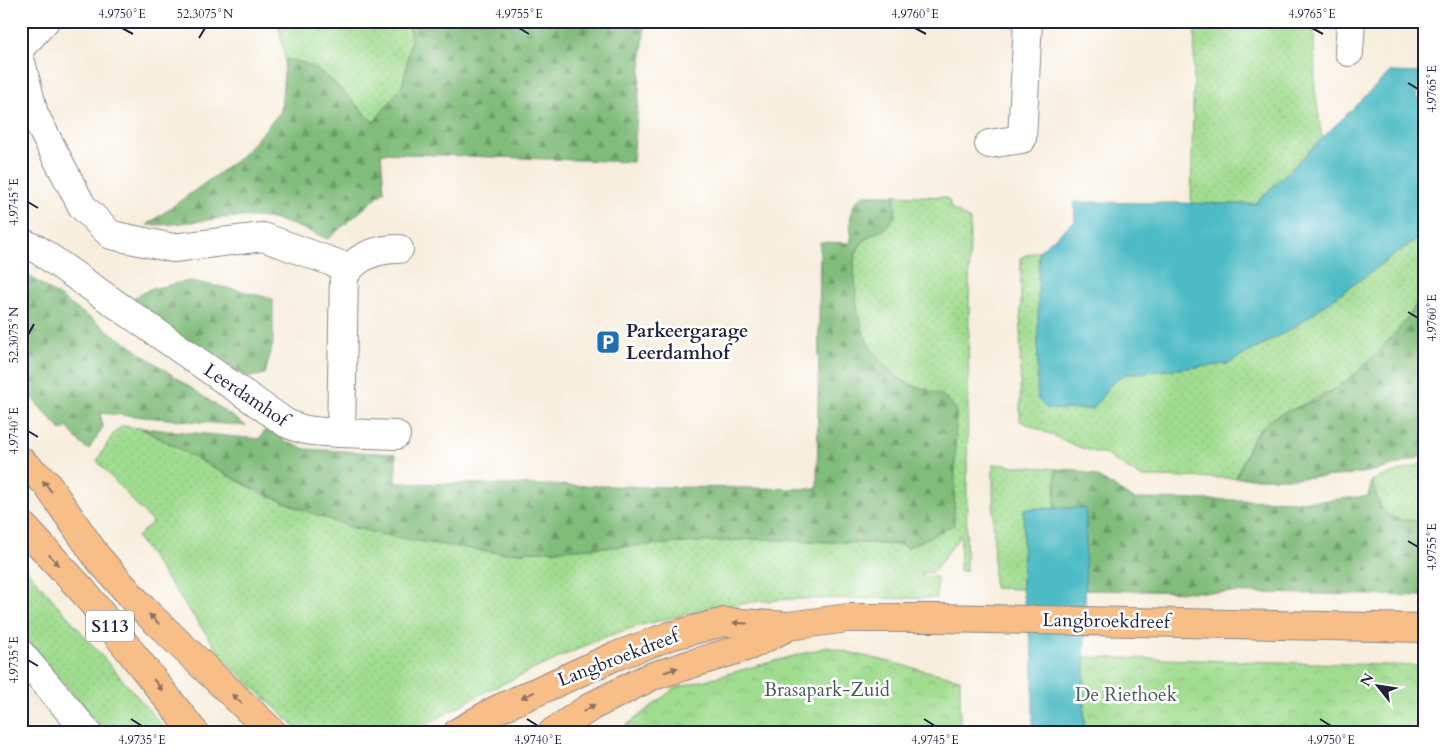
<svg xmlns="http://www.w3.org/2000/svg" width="1446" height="753" font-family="Cardo,serif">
<defs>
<pattern id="grass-dots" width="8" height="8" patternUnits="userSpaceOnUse" patternTransform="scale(1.25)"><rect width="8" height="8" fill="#a1dd90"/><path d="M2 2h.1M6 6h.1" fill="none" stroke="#8abd7d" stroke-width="1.8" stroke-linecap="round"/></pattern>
<pattern id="forest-firs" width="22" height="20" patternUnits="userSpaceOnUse" patternTransform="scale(1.25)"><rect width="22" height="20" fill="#80bc7a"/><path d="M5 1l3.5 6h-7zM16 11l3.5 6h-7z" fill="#689865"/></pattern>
<pattern id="park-crowns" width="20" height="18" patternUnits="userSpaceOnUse" patternTransform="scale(1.25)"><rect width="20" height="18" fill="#a1dd90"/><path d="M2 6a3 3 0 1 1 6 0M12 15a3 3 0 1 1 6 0" fill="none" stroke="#8abd7d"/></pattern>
</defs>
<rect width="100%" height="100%" fill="#fff"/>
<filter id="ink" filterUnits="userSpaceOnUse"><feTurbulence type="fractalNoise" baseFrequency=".02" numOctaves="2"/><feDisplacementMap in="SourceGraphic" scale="10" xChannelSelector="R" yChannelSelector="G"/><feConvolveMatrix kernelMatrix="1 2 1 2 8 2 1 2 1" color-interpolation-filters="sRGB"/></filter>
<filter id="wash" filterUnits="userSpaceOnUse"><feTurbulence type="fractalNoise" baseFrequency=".0096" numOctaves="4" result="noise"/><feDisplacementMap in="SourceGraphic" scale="20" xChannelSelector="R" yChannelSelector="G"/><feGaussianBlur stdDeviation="1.12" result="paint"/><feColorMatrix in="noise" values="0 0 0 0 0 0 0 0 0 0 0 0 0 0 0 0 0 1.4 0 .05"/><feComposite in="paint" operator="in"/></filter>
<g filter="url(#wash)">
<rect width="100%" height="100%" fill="#f7eedd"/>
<g fill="url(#grass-dots)" stroke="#628066">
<path d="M278 21H409L411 40 403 85 374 123C351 100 320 59 285 60Z"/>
<polygon points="1195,21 1314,21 1315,90 1322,138 1255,204 1191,204"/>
<path d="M895 195 944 197 949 200 951 208 970 220 966 571H960L961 535H958L959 538 932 573H922L923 577H937V598L792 599 753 602 704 610 638 626 602 638 485 692 413 732H301L226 662 137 537 152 522 97 461 113 434 122 426 141 428 260 493 354 528 484 551 502 553 755 539 904 545 928 389C911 387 900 380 888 368 862 342 857 323 855 286 855 275 852 262 857 252 862 239 871 236 882 230 887 227 891 220 895 216Z"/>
<polygon points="1425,233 1425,289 1404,324 1357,373 1338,387 1266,423 1253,437 1236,478 1141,477 1106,455 1081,448 1020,421 1021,257 1039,251 1038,400 1058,410 1093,409 1110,385 1126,374 1227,364 1290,330"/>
<path d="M1425 463V522C1387 519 1381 518 1372 480Z"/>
<polygon points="993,464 1056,469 1055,508 1024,509 1022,589 994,588"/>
<polygon points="21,563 168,732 105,732 21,633"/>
</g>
<g fill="url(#forest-firs)" stroke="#516f5a">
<path d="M409 21H645L633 162 381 153 384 191 328 239C306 230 282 219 258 217 221 215 184 226 147 225L241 157 281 111 285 60C322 59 348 101 374 122L403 85 411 40Z"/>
<path d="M864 195H895V216C891 220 887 227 882 230 874 235 866 236 860 245 852 256 854 269 855 282 857 324 866 357 903 381 924 395 935 383 956 409L954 525 907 548 898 544 755 539 502 553 484 551C441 544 395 540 353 527 277 505 210 466 141 428L259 439 267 428 289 443 305 449 396 454V483L817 489 820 242 851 243C851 225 846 205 864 195Z"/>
<polygon points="21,272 28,275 246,426 100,413 103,427 89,449 84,447 67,427 62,431 21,387"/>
<polygon points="189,281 238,290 273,299 273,343 265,374 249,377 221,366 123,305 150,289"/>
<path d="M1425 289V455C1365 481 1300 478 1236 478 1244 460 1250 439 1264 425 1277 412 1300 408 1316 400 1362 376 1401 334 1425 289Z"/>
<path d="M1056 469 1077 470 1096 476 1134 499 1319 501 1368 496 1372 480C1381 518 1386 519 1425 522V596L1085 590 1086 508H1055Z"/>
</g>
<g fill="url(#park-crowns)" stroke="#628066">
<polygon points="827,647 960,679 960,732 618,732 675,688"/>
<polygon points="1085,657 1425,666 1425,732 1084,732"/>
</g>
<g fill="#4dbbc5" stroke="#386e80">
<polygon points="1390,72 1420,73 1416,99 1425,99 1425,233 1290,330 1227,364 1126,374 1110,385 1093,409 1047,409 1038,400 1037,389 1039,251 1075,221 1074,202 1255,204"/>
<polygon points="1086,508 1084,732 1033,732 1033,658 1022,589 1024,509"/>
</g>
</g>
<g filter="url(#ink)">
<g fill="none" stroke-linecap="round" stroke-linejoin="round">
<g stroke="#8c888c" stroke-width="30">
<g id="minor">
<polyline points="21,47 45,21"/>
<polyline points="1349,52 1351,21"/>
<polyline points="21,62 34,114 82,206 111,235 173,248 263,237 349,268"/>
<polyline points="989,144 1022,139 1028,21"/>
<path d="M21 242 37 249 286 423C304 432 321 432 341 433L344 276C356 256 377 249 399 249"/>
<polyline points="341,433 396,435"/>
<polyline points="21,654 87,732"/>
</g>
</g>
<g stroke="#8c888c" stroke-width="30">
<g id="major">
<polyline points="21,461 46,483 97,557 143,609 272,732"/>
<polyline points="21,524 83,591 194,732"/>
<polyline points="458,732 496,710 613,657 670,636 724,622 788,626 848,618 938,618 1425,628"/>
<polyline points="553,732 592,706 650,677 749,646 787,627"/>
</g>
</g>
<use href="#minor" stroke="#fff" stroke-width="28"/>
<use href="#major" stroke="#f7be87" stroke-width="28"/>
</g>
<defs><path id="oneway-solid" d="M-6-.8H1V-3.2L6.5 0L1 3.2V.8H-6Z" transform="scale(1.25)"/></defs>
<g fill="#8c7061">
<use href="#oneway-solid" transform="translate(47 486) rotate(-129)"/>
<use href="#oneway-solid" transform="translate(54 560) rotate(47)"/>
<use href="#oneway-solid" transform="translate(154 619) rotate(-135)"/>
<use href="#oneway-solid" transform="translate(740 623) rotate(-176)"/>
<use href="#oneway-solid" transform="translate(671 670) rotate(-19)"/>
<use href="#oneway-solid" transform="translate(158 685) rotate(52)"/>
<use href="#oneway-solid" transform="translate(528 695) rotate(154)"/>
<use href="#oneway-solid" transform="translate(237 699) rotate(-137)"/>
<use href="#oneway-solid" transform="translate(589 708) rotate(-32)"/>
</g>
</g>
<path fill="none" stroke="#22223b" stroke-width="2" d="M122 28 133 34M519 28 529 34M915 28 926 34M1312 28 1323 34M199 38 205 28M1408 83 1418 89M28 202 38 208M1408 312 1418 318M28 335 34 324M28 431 38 437M1408 541 1418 547M28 660 38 666M131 719 142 726M527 719 538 726M924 719 935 726M1320 719 1331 726"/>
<defs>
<g id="parking-square" transform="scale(1.25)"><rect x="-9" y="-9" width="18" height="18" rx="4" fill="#1f6fb2" stroke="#fff"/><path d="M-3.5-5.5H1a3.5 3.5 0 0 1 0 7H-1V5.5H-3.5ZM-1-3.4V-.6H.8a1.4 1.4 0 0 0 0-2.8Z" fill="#fff"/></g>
</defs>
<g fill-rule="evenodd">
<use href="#parking-square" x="608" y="342"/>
</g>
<g text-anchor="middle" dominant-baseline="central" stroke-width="5" stroke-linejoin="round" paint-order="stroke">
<rect fill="#fff" stroke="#646476" stroke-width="1" x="86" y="610.5" width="48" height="31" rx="4"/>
<g font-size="18" font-weight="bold" fill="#22223b">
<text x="110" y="626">S113</text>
</g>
<g font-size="19" font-weight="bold" fill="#22223b" stroke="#fff" text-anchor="start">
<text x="626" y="331">Parkeergarage<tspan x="626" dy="22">Leerdamhof</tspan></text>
</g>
<g font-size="19" fill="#22223b" stroke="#fff">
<text transform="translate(246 395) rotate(34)">Leerdamhof</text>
<text transform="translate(1106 621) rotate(1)">Langbroekdreef</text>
<text transform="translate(618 658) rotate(-21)">Langbroekdreef</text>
</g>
<g font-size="19" fill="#485a54" stroke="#fff">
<text x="827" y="690">Brasapark-Zuid</text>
<text x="1126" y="695">De Riethoek</text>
</g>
</g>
<rect width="1446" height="753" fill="none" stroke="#fff" stroke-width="55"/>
<g transform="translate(1378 686) rotate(300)" stroke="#ffffff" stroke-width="4" paint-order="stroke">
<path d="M0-4L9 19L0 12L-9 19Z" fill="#22223b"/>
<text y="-8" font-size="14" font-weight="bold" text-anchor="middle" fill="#22223b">N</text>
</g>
<rect x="28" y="28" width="1390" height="698" fill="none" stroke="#22223b" stroke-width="2"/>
<g font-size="12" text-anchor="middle" fill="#22223b">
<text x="122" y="18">4.9750°E</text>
<text x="205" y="18">52.3075°N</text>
<text x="519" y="18">4.9755°E</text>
<text x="915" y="18">4.9760°E</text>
<text x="1312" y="18">4.9765°E</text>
<text transform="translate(1432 89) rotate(-90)" y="4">4.9765°E</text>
<text transform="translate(14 202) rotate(-90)" y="4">4.9745°E</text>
<text transform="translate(1432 318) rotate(-90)" y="4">4.9760°E</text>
<text transform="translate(14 335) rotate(-90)" y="4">52.3075°N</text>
<text transform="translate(14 431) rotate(-90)" y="4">4.9740°E</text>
<text transform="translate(1432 547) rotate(-90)" y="4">4.9755°E</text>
<text transform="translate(14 660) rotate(-90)" y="4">4.9735°E</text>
<text x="142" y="744">4.9735°E</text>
<text x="538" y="744">4.9740°E</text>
<text x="935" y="744">4.9745°E</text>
<text x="1331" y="744">4.9750°E</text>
</g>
</svg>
